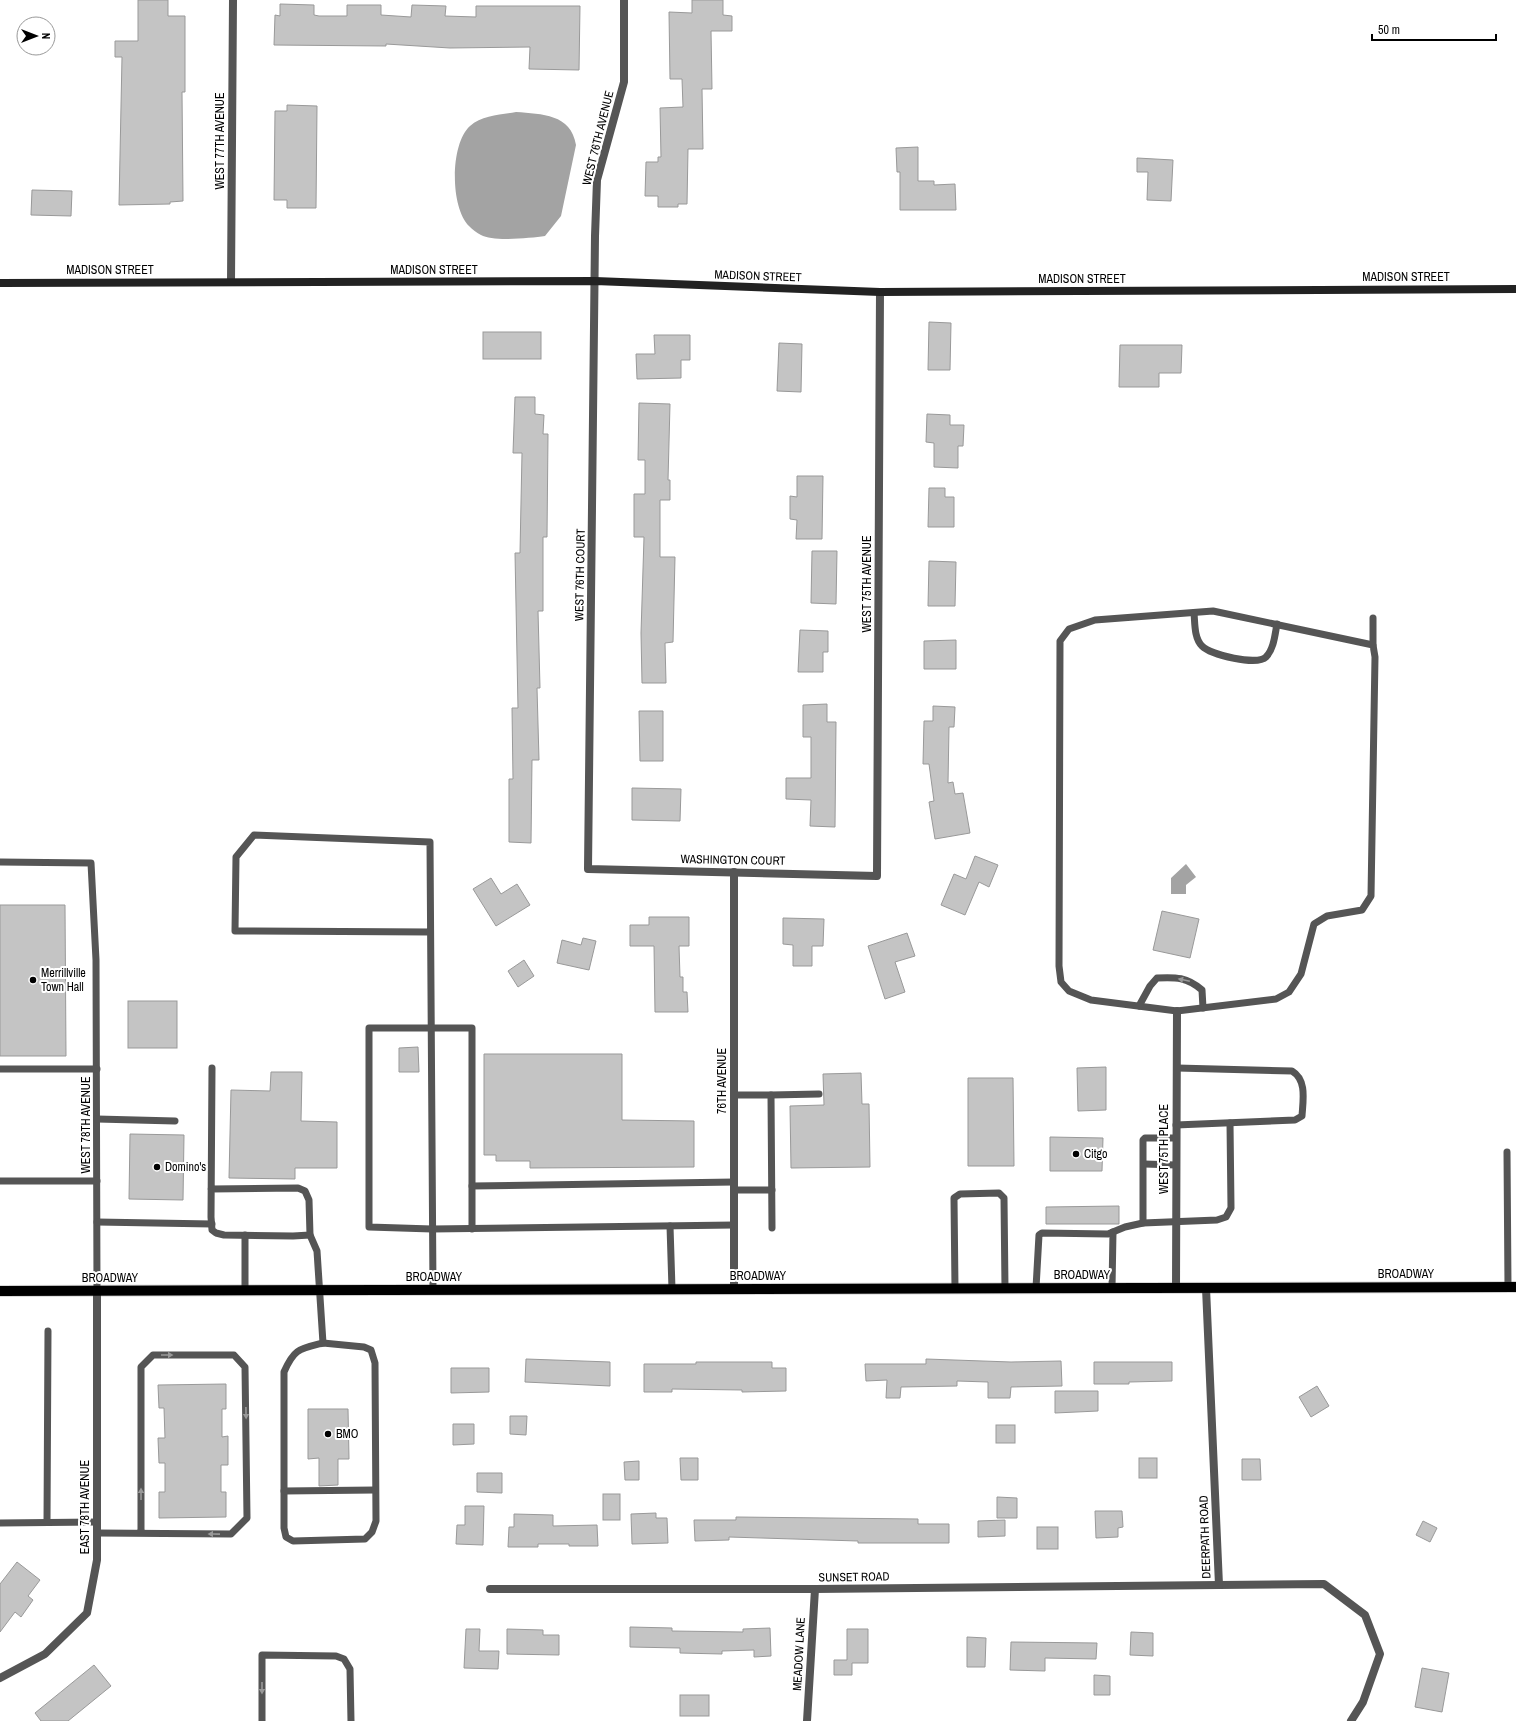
<svg xmlns="http://www.w3.org/2000/svg" width="1516" height="1721" font-family="'Archivo Narrow',sans-serif">
<rect width="100%" height="100%" fill="#fff"/>
<g fill="#a3a3a3">
<path d="M516 112C542 114 571 114 576 145L561 216 545 236C530 238 493 242 481 235 477 233 472 229 469 226 450 207 450 144 470 126 482 115 501 115 516 112Z"/>
<polygon points="1186,864 1196,877 1186,885 1186,894 1171,894 1171,878"/>
</g>
<g fill="#c4c4c4" stroke="#999">
<polygon points="138,0 168,0 168,16 185,16 185,92 182,92 183,201 170,202 170,204 119,205 122,57 115,57 115,41 138,41"/>
<polygon points="692,0 723,0 723,15 732,16 732,31 711,31 712,89 702,89 703,149 688,149 687,204 678,204 678,207 658,207 658,196 645,196 646,162 658,162 658,157 661,157 660,108 683,107 682,79 670,79 669,12 692,13"/>
<polygon points="280,4 314,5 314,15 319,16 347,16 347,5 381,5 381,15 411,17 412,5 446,6 445,16 476,17 476,6 580,6 579,70 529,69 530,47 450,48 386,44 386,46 274,45 275,15 280,16"/>
<polygon points="287,105 317,106 316,208 287,208 287,200 274,200 275,111 287,111"/>
<polygon points="918,147 918,181 934,181 934,185 955,184 956,210 900,210 900,172 897,172 896,148"/>
<polygon points="1137,158 1173,160 1171,201 1147,200 1148,172 1137,172"/>
<polygon points="32,190 72,191 71,216 31,215"/>
<polygon points="929,322 951,323 950,370 928,370"/>
<rect x="483" y="332" width="58" height="27"/>
<polygon points="654,335 690,335 690,360 681,360 681,378 637,379 636,354 655,354"/>
<polygon points="779,343 802,344 801,392 777,391"/>
<polygon points="1120,345 1182,345 1181,373 1159,373 1159,387 1119,387"/>
<polygon points="515,397 535,397 535,414 544,415 543,434 548,434 547,537 543,537 543,611 538,611 540,688 537,688 539,760 532,760 531,843 509,842 509,779 513,779 512,708 518,708 515,553 520,553 522,453 513,453"/>
<polygon points="639,403 670,404 668,480 670,480 670,500 660,500 660,557 675,557 673,642 665,643 666,683 642,683 641,633 644,537 634,537 634,494 645,494 645,460 638,460"/>
<polygon points="927,414 950,415 950,425 964,425 963,446 958,446 958,468 934,467 934,443 926,442"/>
<polygon points="797,476 823,476 822,539 796,539 797,520 790,519 790,496 797,497"/>
<polygon points="929,488 945,488 945,497 954,497 954,527 928,527"/>
<polygon points="812,551 837,551 836,604 811,603"/>
<polygon points="929,561 956,562 955,606 928,606"/>
<polygon points="800,630 828,631 828,652 823,652 823,672 798,672"/>
<polygon points="956,640 956,669 924,669 924,641"/>
<polygon points="827,704 827,722 836,722 835,827 810,826 811,800 786,799 786,778 811,778 811,737 803,737 803,705"/>
<polygon points="933,706 955,707 954,727 949,727 948,783 953,782 955,794 963,793 970,833 935,839 929,802 934,801 929,764 923,764 924,721 933,721"/>
<polygon points="639,711 663,711 663,761 640,761"/>
<polygon points="632,788 681,789 680,821 632,820"/>
<polygon points="975,856 998,865 989,887 979,882 965,915 941,905 954,874 966,879"/>
<polygon points="491,878 501,894 517,884 530,905 496,926 473,889"/>
<polygon points="0,905 65,905 66,1056 0,1056"/>
<polygon points="1162,911 1199,919 1190,958 1153,950"/>
<polygon points="649,917 689,917 689,946 679,946 680,977 683,977 683,992 687,992 688,1012 655,1012 654,946 630,946 630,925 649,925"/>
<polygon points="783,918 824,919 823,946 812,946 812,966 793,966 793,945 783,944"/>
<polygon points="907,933 915,956 895,962 905,992 885,999 868,946"/>
<polygon points="583,938 596,941 589,970 557,963 562,940 581,945"/>
<polygon points="524,960 534,976 518,987 508,971"/>
<rect x="128" y="1001" width="49" height="47"/>
<polygon points="418,1047 419,1072 399,1072 399,1048"/>
<polygon points="484,1054 622,1054 622,1120 694,1121 694,1167 530,1168 530,1161 496,1161 496,1155 484,1155"/>
<polygon points="1106,1067 1106,1110 1078,1111 1077,1068"/>
<polygon points="271,1072 302,1072 301,1121 337,1122 337,1168 295,1168 295,1179 229,1178 231,1090 270,1091"/>
<polygon points="861,1073 862,1104 869,1104 870,1167 791,1168 790,1106 824,1105 823,1074"/>
<polygon points="968,1078 1013,1078 1014,1166 968,1166"/>
<polygon points="130,1134 184,1135 183,1200 129,1199"/>
<polygon points="1050,1137 1103,1138 1102,1171 1050,1171"/>
<polygon points="1119,1206 1119,1224 1046,1224 1046,1207"/>
<polygon points="526,1359 610,1362 610,1386 525,1382"/>
<polygon points="926,1359 1011,1362 1061,1361 1062,1386 1011,1387 1010,1398 988,1398 988,1382 957,1381 957,1386 901,1387 900,1398 886,1398 887,1380 866,1381 865,1364 926,1364"/>
<polygon points="696,1362 772,1362 772,1368 786,1368 786,1391 742,1392 742,1390 672,1389 672,1392 644,1392 644,1364 696,1364"/>
<polygon points="1094,1362 1172,1362 1172,1381 1129,1382 1129,1384 1094,1384"/>
<polygon points="451,1368 489,1368 489,1392 451,1393"/>
<polygon points="226,1384 226,1409 222,1409 222,1437 228,1436 228,1465 221,1465 221,1492 226,1492 226,1517 159,1518 159,1492 165,1492 165,1463 159,1463 158,1438 165,1438 164,1408 159,1408 158,1385"/>
<polygon points="1317,1386 1329,1406 1311,1417 1299,1397"/>
<polygon points="1055,1391 1098,1391 1098,1411 1055,1413"/>
<polygon points="308,1409 348,1409 349,1459 338,1459 338,1485 319,1486 319,1458 308,1459"/>
<polygon points="510,1416 527,1416 526,1435 510,1434"/>
<polygon points="453,1424 474,1424 474,1444 453,1445"/>
<rect x="996" y="1425" width="19" height="18"/>
<polygon points="680,1458 698,1458 698,1480 681,1480"/>
<rect x="1139" y="1458" width="18" height="20"/>
<polygon points="1242,1459 1260,1459 1261,1480 1242,1480"/>
<polygon points="639,1461 639,1480 625,1480 624,1462"/>
<polygon points="477,1473 502,1473 502,1493 477,1492"/>
<rect x="603" y="1494" width="17" height="26"/>
<polygon points="997,1497 1017,1498 1017,1518 997,1518"/>
<polygon points="465,1506 484,1506 483,1545 456,1544 457,1525 465,1525"/>
<polygon points="1095,1511 1122,1511 1123,1527 1118,1528 1118,1537 1096,1538"/>
<polygon points="656,1513 656,1518 667,1518 668,1543 632,1544 631,1514"/>
<polygon points="514,1514 553,1515 553,1526 597,1525 598,1546 569,1546 569,1544 538,1544 538,1547 508,1547 509,1527 514,1527"/>
<polygon points="736,1517 918,1519 918,1524 949,1524 949,1543 858,1543 858,1541 729,1537 729,1540 695,1541 694,1520 736,1520"/>
<polygon points="1005,1520 1005,1536 978,1537 978,1521"/>
<polygon points="1423,1521 1437,1528 1430,1542 1416,1535"/>
<rect x="1037" y="1527" width="21" height="22"/>
<polygon points="17,1562 40,1580 28,1596 33,1600 21,1617 15,1612 0,1632 0,1584"/>
<polygon points="630,1627 672,1628 672,1631 743,1632 743,1629 770,1628 771,1656 754,1657 754,1650 722,1651 722,1654 680,1653 680,1648 630,1647"/>
<polygon points="466,1629 480,1629 479,1651 499,1651 498,1669 464,1668"/>
<polygon points="507,1629 543,1630 543,1635 559,1635 559,1655 507,1654"/>
<polygon points="847,1629 868,1629 868,1663 852,1663 852,1675 834,1675 834,1660 847,1660"/>
<polygon points="1131,1632 1153,1633 1153,1656 1130,1655"/>
<polygon points="967,1637 986,1638 985,1667 967,1667"/>
<polygon points="1011,1642 1097,1643 1096,1659 1045,1658 1045,1671 1010,1670"/>
<polygon points="94,1665 111,1686 68,1721 41,1721 35,1713"/>
<polygon points="1422,1668 1449,1673 1442,1712 1415,1707"/>
<polygon points="1094,1675 1110,1676 1110,1695 1094,1695"/>
<rect x="680" y="1695" width="29" height="21"/>
</g>
<g fill="none" stroke-linecap="round" stroke-linejoin="round">
<g stroke="#dbdbdb" stroke-width="12">
<polyline id="primary" points="0,1291 1516,1287"/>
</g>
<g stroke="#555" stroke-width="7">
<polygon points="1213,611 1373,645 1375,657 1371,896 1362,910 1327,916 1314,924 1301,974 1289,992 1276,999 1177,1011 1091,1000 1069,991 1061,982 1059,966 1060,641 1069,629 1095,620"/>
<path d="M1194 613C1195 623 1194 638 1202 646 1211 655 1257 666 1266 657 1274 649 1275 634 1277 624"/>
<polyline points="1373,618 1373,645"/>
<polyline points="0,862 91,863 96,960 97,1291"/>
<polyline points="430,932 235,931 236,857 254,835 430,842 433,1290"/>
<path d="M1139 1006 1150 986 1157 978C1176 977 1187 977 1202 990L1203 1008"/>
<polyline points="0,1069 97,1069"/>
<polyline points="734,1095 771,1095 772,1228"/>
<polyline points="771,1095 819,1094"/>
<polyline points="97,1119 175,1121"/>
<path d="M1176 1125 1295 1120 1302 1116C1303 1100 1307 1080 1292 1071L1177 1068"/>
<polyline points="1507,1152 1508,1287"/>
<polyline points="1144,1164 1176,1165"/>
<polyline points="0,1181 97,1181"/>
<polyline points="472,1186 472,1028 369,1028 369,1227 432,1229 734,1225"/>
<polyline points="211,1189 298,1188 305,1191 309,1200 310,1235 293,1236 224,1235 216,1233 212,1230 211,1217 212,1068"/>
<polyline points="734,1190 772,1190"/>
<polyline points="97,1222 212,1224"/>
<polyline points="1143,1223 1143,1140 1145,1138 1176,1138"/>
<polyline points="670,1226 672,1289"/>
<polyline points="472,1229 472,1186 734,1182"/>
<polyline points="245,1235 245,1291"/>
<polyline points="310,1235 317,1251 323,1343"/>
<polyline points="955,1288 954,1198 960,1194 999,1193 1004,1198 1005,1288"/>
<polyline points="1036,1288 1039,1235 1042,1233 1108,1234 1125,1227 1143,1223 1217,1220 1226,1217 1231,1208 1230,1123"/>
<polyline points="1112,1288 1113,1232"/>
<path d="M323 1343 364 1347 371 1350 375 1363 376 1521 372 1532 365 1539 293 1541 286 1537 284 1528V1372C294 1349 299 1349 323 1343Z"/>
<polyline points="284,1491 375,1490"/>
<polyline points="47,1522 48,1331"/>
<polyline points="0,1523 97,1522"/>
<polyline points="97,1533 231,1534 247,1518 245,1367 234,1355 153,1355 141,1367 141,1533"/>
<polyline points="262,1721 262,1655 336,1656 344,1659 350,1669 351,1721"/>
</g>
<g stroke="#555" stroke-width="8">
<polyline points="624,0 624,82 597,180 595,236 588,869 877,876 880,292"/>
<polyline points="231,282 233,0"/>
<polyline points="734,872 734,1289"/>
<polyline points="1176,1288 1177,1011"/>
<polyline points="1206,1288 1219,1585 1324,1584 1365,1615 1380,1654 1363,1702 1351,1721"/>
<polyline points="490,1589 815,1589 1219,1585"/>
<polyline points="0,1678 45,1654 87,1613 97,1560 97,1291"/>
<polyline points="807,1721 815,1589"/>
</g>
<polyline stroke="#222" stroke-width="8" points="0,283 595,281 880,292 1516,289"/>
<use href="#primary" stroke="#000" stroke-width="10"/>
</g>
<defs><path id="oneway-solid" d="M-6-.8H1V-3.2L6.5 0L1 3.2V.8H-6Z"/></defs>
<g fill="#999">
<use href="#oneway-solid" transform="translate(1184 980) rotate(-168)"/>
<use href="#oneway-solid" transform="translate(167 1355)"/>
<use href="#oneway-solid" transform="translate(246 1413) rotate(89)"/>
<use href="#oneway-solid" transform="translate(141 1494) rotate(-90)"/>
<use href="#oneway-solid" transform="translate(214 1534) rotate(-179)"/>
<use href="#oneway-solid" transform="translate(262 1688) rotate(90)"/>
</g>
<g fill="#000" stroke="#fff" stroke-width="1.5">
<circle cx="33" cy="980" r="4"/>
<circle cx="1076" cy="1154" r="4"/>
<circle cx="157" cy="1167" r="4"/>
<circle cx="328" cy="1434" r="4"/>
</g>
<g text-anchor="middle" dominant-baseline="central" stroke-width="4" stroke-linejoin="round" paint-order="stroke">
<g font-size="12" fill="#000" stroke="#fff">
<text transform="translate(598 138) rotate(-76)">WEST 76TH AVENUE</text>
<text transform="translate(220 141) rotate(-90)">WEST 77TH AVENUE</text>
<text x="110" y="270">MADISON STREET</text>
<text x="434" y="270">MADISON STREET</text>
<text transform="translate(758 276) rotate(2)">MADISON STREET</text>
<text x="1406" y="277">MADISON STREET</text>
<text x="1082" y="279">MADISON STREET</text>
<text transform="translate(580 575) rotate(-89)">WEST 76TH COURT</text>
<text transform="translate(867 584) rotate(-90)">WEST 75TH AVENUE</text>
<text transform="translate(733 860) rotate(1)">WASHINGTON COURT</text>
<text transform="translate(722 1081) rotate(-90)">76TH AVENUE</text>
<text transform="translate(86 1125) rotate(-90)">WEST 78TH AVENUE</text>
<text transform="translate(1164 1149) rotate(-90)">WEST 75TH PLACE</text>
<text x="1406" y="1274">BROADWAY</text>
<text x="1082" y="1275">BROADWAY</text>
<text x="758" y="1276">BROADWAY</text>
<text x="434" y="1277">BROADWAY</text>
<text x="110" y="1278">BROADWAY</text>
<text transform="translate(85 1507) rotate(-90)">EAST 78TH AVENUE</text>
<text transform="translate(1205 1537) rotate(-92)">DEERPATH ROAD</text>
<text transform="translate(854 1577) rotate(-1)">SUNSET ROAD</text>
<text transform="translate(799 1654) rotate(-87)">MEADOW LANE</text>
</g>
<g font-size="12" fill="#000" stroke="#fff" text-anchor="start">
<text x="41" y="973">Merrillville<tspan x="41" dy="14">Town Hall</tspan></text>
<text x="1084" y="1154">Citgo</text>
<text x="165" y="1167">Domino's</text>
<text x="336" y="1434">BMO</text>
</g>
</g>
<g transform="translate(36 36) rotate(90)"><circle r="19" fill="#ffffff" stroke="#999999"/>
<path d="M0-3L7 15L0 10L-7 15Z" fill="#000000"/>
<text y="-6" font-size="11" font-weight="bold" text-anchor="middle" fill="#000000">N</text>
</g>
<path d="M1372 34v6h124v-6" fill="none" stroke="#000000" stroke-width="2"/>
<text x="1378" y="34" font-size="12" fill="#000000" stroke="#ffffff" stroke-width="3" paint-order="stroke">50 m</text>
</svg>
